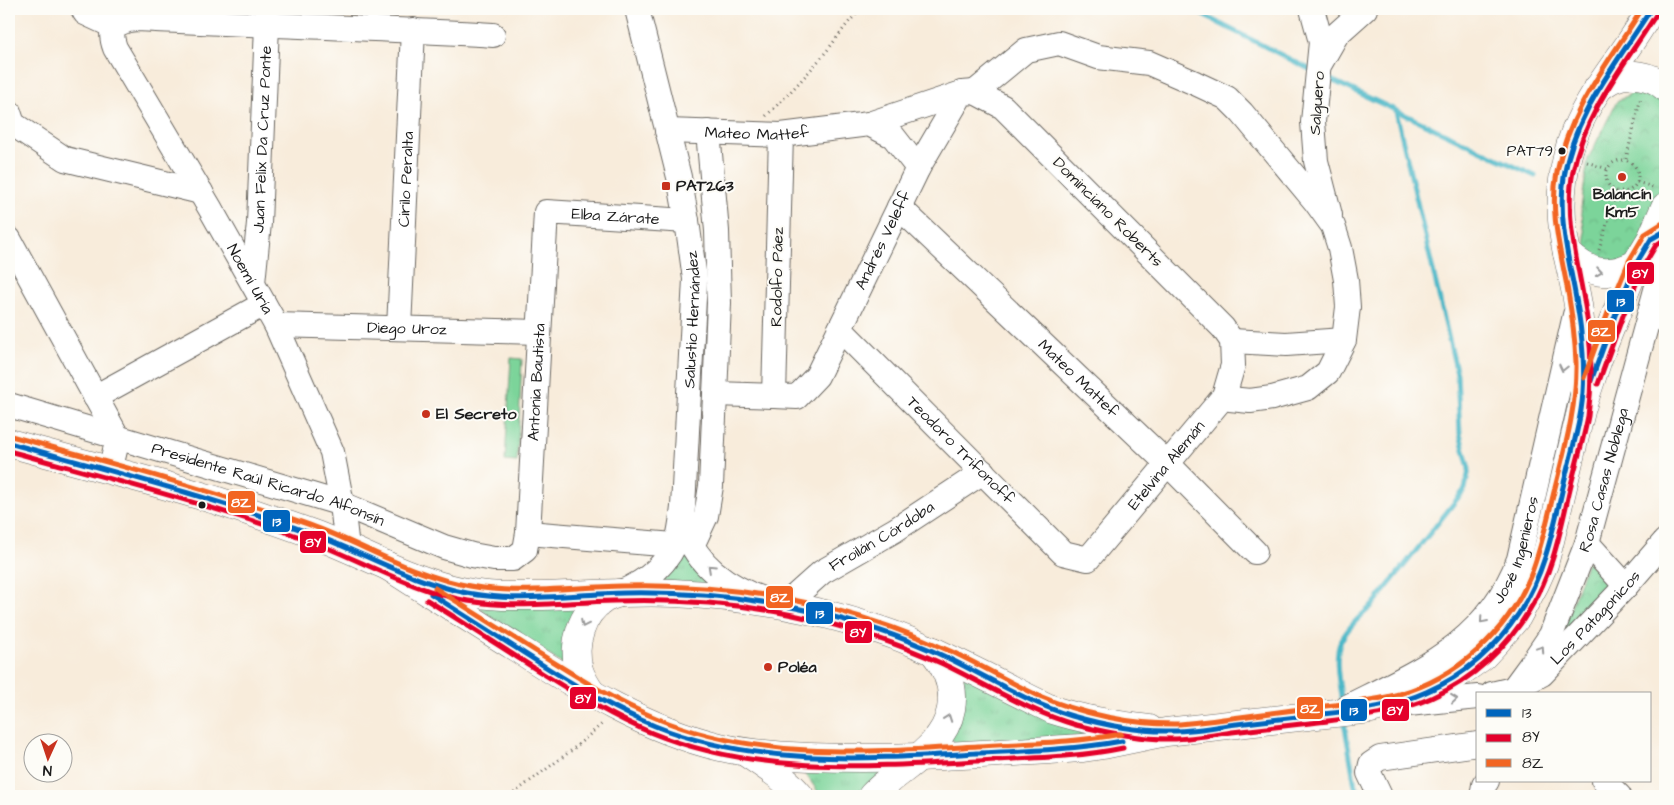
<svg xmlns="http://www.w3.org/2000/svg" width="1674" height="805" font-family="'Architects Daughter',sans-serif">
<defs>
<pattern id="grass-tufts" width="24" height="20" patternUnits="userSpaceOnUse" patternTransform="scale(1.25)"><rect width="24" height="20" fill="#7cd49a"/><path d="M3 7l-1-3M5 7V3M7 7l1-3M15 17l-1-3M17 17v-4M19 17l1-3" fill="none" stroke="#6bb584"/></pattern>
<pattern id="park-crowns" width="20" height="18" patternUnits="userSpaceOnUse" patternTransform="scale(1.25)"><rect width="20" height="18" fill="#7cd49a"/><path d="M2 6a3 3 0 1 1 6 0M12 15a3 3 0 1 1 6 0" fill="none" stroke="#6bb584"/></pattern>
</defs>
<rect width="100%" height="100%" fill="#fdfcf7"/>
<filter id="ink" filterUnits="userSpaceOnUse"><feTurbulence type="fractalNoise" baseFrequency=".02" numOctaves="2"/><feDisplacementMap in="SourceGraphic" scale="10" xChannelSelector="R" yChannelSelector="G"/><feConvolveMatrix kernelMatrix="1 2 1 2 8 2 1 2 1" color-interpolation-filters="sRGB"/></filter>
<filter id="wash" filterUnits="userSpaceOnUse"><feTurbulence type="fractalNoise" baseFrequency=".0096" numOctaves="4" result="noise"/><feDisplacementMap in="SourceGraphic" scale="20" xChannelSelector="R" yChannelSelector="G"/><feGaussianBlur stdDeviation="1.12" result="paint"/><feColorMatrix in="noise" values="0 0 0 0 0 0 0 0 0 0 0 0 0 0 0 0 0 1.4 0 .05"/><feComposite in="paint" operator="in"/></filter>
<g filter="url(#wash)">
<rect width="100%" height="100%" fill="#f8ecdb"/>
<g fill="url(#grass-tufts)" stroke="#4c785b">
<polygon points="682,552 718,586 648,582"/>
<polygon points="464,599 586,601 579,675"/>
<polygon points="963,674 1120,734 945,745 965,696"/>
<polygon points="899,766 861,796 821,796 802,769"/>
</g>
<g fill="url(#park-crowns)" stroke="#4c785b">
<polygon points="1642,88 1665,99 1665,183 1654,222 1626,263 1604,264 1587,250 1581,208 1588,159 1617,101"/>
<polygon points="1587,561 1613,583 1560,639"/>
</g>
<polygon fill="#7cd49a" stroke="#4c785b" points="511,358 522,359 517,462 505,461"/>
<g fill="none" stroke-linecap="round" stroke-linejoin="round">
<g stroke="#4bb7c7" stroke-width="5">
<polyline points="1191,9 1313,71"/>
<polyline points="1325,77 1535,176"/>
<path d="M1342 703C1340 687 1333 656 1341 641 1348 627 1360 616 1372 606L1465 489 1469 469 1460 434 1457 374 1396 111"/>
<polyline points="1344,721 1355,786 1360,796"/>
</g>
</g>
</g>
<g filter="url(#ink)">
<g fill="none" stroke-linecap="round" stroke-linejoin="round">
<g stroke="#69655f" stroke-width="26">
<g id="minor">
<polyline points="83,9 85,13 113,26"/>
<polyline points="1312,9 1321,42 1313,122 1316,161 1330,215"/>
<path id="s1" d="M113 26C111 34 112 40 115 48L210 208 276 325 332 452 342 504 347 548"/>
<path d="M113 26 128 20 136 19C255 25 374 28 493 35"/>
<polyline points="1321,62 1337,34 1365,9"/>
<polyline points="975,92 1026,50 1059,43 1098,57 1149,63 1195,83 1227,98 1242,113 1315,201 1333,226 1340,248 1346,280 1348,307 1344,340 1328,372 1308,388 1272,398 1250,401 1230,399 1224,396"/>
<polyline points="9,112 13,124 65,159 201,192"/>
<polyline points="869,124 962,93"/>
<path id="s2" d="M667 131 781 135 869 124 893 136 918 168"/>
<path id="s3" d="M781 135 774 396 797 397 817 376 918 168 962 93 975 92"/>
<path id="s4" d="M899 207 1167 463 1255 552"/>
<polyline points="9,239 118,438 110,471"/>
<path id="s5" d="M253 283 259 223 267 25 266 9"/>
<path id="s6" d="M276 325 539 332"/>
<path id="s7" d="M399 328 413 30"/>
<path id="s8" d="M840 329 1063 553 1088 559 1224 396 1233 365 1232 341 1223 328 1003 107 975 92"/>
<polyline points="1232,341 1286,344 1344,340"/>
<polyline points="715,394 774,396"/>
<polyline points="95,397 264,304"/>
<path id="s9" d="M9 405 342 504 444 547 472 555 494 559H513L525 550 528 533 546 212 687 221"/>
<path id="s10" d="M686 531C700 574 744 595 784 606L822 572 895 530 983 472"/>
<polyline points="528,533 674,545"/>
<polyline points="1587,543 1626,586"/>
<polyline points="692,546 706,516 711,486 719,303 717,231 708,132"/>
<path id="s11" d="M619 593C646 582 670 563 679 534 681 525 682 516 683 507L695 279 687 221 679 177 637 9"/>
<path id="s12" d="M1513 689 1532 663 1551 635 1587 543 1665 257"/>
<path id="s13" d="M1492 694 1513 689 1542 674 1626 586 1665 541"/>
<polyline points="1408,704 1478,697"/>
<path id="s14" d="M1341 710C1417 671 1486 646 1519 559L1575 315"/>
<polyline points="1604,781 1619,796"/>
<polyline points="1380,796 1369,773 1371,764 1380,758 1478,744"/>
<polyline points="1482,796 1484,785 1487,781"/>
</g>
</g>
<g stroke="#69655f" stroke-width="29">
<g id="major">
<path d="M1598 88C1603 85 1607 81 1612 79 1628 71 1652 75 1665 87"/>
<path d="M1567 253C1589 274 1608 278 1636 264"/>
<path d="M1582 385C1583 358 1582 331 1578 305 1574 279 1566 255 1563 230 1559 198 1563 162 1575 132 1593 87 1628 52 1651 9"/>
<path d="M9 443C77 462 147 479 215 500 248 511 280 522 313 534 364 553 412 582 466 592 491 597 517 596 543 596 587 595 630 591 674 593 762 597 854 615 935 652 974 670 1013 691 1053 710 1084 720 1116 725 1149 729"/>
<path d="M386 565C430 593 473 621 517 648 581 689 645 729 720 747 749 754 780 756 810 757 901 761 992 753 1083 748L1103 745 1166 732 1371 709 1408 699 1429 691 1448 681 1483 656 1496 642 1517 617 1535 584 1544 564 1550 541 1582 407 1598 359 1636 264 1651 239 1665 207"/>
<path d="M592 694C587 687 582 679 579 670 572 645 581 613 604 599 608 597 614 595 619 593"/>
<path d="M748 754C767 767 785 778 800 796"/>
<path d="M872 796C898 768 944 750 951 709 955 687 947 668 933 651"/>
</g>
</g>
<g stroke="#69655f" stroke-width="3" stroke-dasharray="1 4" stroke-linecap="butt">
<path d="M766 116C787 96 806 76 825 53 837 39 847 21 862 9"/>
<polyline points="1626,159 1641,97"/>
<circle cx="1622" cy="176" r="16"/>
<polyline points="1587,162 1607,169"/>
<polyline points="1637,182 1656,188"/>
<polyline points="1599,250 1617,191"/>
<polyline points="510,796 572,750 603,723"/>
</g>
<use href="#minor" stroke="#fff" stroke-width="24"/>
<use href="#major" stroke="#fff" stroke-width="28"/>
<g stroke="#fdfcf7" stroke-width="9">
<g id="bus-1">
<polyline points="1591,381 1617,310 1636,264 1651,239 1665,231"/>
<path d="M9 443C110 471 212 497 310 533 362 552 412 582 467 593 518 603 572 594 624 593 679 592 736 596 791 607 846 618 900 635 950 659 991 679 1029 703 1072 716 1104 725 1139 732 1172 731 1191 731 1209 728 1228 725 1254 722 1280 719 1306 716 1346 711 1389 709 1426 692 1464 676 1497 647 1519 613 1544 575 1553 531 1563 487 1569 461 1577 436 1581 410 1585 385 1584 358 1581 332 1576 281 1556 229 1564 177 1574 113 1618 62 1651 9"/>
<path d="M431 594C470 619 510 644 549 669 583 690 618 711 655 726 757 767 868 759 976 753 1025 751 1073 750 1122 741"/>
</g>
</g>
<g stroke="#fdfcf7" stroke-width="9">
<g id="bus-2">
<polyline points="1598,384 1624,313 1643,267 1656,245 1665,239"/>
<path d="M9 451C106 478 205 503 300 537 356 557 409 590 468 601 516 609 566 602 614 601 674 599 735 603 793 615 845 626 895 642 943 664 987 685 1028 711 1076 725 1108 733 1143 740 1176 739 1195 738 1213 735 1232 732 1258 729 1284 726 1310 723 1351 718 1393 715 1431 698 1472 680 1507 648 1530 609 1552 574 1560 533 1569 493 1575 467 1583 442 1588 416 1592 386 1592 356 1588 326 1582 275 1563 223 1573 171 1585 111 1626 63 1657 13"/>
<path d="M427 600C466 624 504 649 542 673 577 695 613 717 652 733 755 775 868 767 977 761 1026 758 1075 758 1123 748"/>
</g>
</g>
<g stroke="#fdfcf7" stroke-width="9">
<g id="bus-3">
<polyline points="1584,378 1610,307 1629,261 1645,234 1661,224"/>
<path d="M11 436C111 463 212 490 310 525 363 544 413 576 470 586 520 595 572 587 622 586 692 584 761 591 829 608 870 619 911 633 950 651 979 664 1007 681 1037 695 1081 714 1132 725 1180 724 1223 720 1267 713 1310 708 1340 704 1370 702 1399 694 1457 678 1507 632 1530 577 1540 552 1546 526 1552 500 1563 454 1577 410 1576 362 1575 338 1572 315 1568 292 1561 252 1549 213 1557 172 1569 110 1609 62 1642 9"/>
<path d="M435 588C469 609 503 631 537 652 576 676 614 701 656 718 758 761 871 752 978 746 1026 743 1073 743 1121 734"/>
</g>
</g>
<use href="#bus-1" stroke="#0065bd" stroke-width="5"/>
<use href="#bus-2" stroke="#e4002b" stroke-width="5"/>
<use href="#bus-3" stroke="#f26522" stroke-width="5"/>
</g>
<defs><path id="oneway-chevron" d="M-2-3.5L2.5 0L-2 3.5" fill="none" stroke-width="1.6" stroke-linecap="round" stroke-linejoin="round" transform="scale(1.25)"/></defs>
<g stroke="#999">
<use href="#oneway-chevron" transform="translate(1599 272) rotate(9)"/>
<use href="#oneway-chevron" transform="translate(1563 368) rotate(103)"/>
<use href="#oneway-chevron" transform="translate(711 568) rotate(-137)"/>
<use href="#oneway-chevron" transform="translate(1483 620) rotate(131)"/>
<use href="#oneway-chevron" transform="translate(584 624) rotate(116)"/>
<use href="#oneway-chevron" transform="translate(1541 649) rotate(-56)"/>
<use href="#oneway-chevron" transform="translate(1454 699) rotate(-6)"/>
<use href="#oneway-chevron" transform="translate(948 718) rotate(-70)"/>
</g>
</g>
<g fill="#1c1c1c" stroke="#fdfcf7" stroke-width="2">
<circle cx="1562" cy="151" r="4.5"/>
<circle cx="202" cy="505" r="4.5"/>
</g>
<g fill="#c8321e" stroke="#fdfcf7" stroke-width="2">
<circle cx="1622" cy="177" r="5"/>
<rect x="661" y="181" width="10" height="10" rx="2.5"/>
<circle cx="426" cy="414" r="5"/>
<circle cx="768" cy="667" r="5"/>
</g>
<g text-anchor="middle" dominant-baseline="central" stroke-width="4" stroke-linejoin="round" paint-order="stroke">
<g font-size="15" fill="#1c1c1c" stroke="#fdfcf7" text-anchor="end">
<text x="1553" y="151">PAT79</text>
</g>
<g font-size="16" fill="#1c1c1c" stroke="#fdfcf7">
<text transform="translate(1317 103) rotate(-86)">Salguero</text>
<text stroke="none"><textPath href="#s2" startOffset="90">Mateo Mattef</textPath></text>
<text stroke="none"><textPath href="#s5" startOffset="144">Juan Felix Da Cruz Ponte</textPath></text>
<text stroke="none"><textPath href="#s7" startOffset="149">Cirilo Peralta</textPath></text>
<text transform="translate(1108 212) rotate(45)">Dominciano Roberts</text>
<text stroke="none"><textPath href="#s9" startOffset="952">Elba Zárate</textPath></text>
<text stroke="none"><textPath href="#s3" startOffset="464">Andrés Veleff</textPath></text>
<text transform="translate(777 277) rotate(-89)">Rodolfo Páez</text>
<text stroke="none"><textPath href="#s1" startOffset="290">Noemí Uría</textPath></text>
<text stroke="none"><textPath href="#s11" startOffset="302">Salustio Hernández</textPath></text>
<text stroke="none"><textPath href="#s6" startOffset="131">Diego Uroz</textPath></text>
<text stroke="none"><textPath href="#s4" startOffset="248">Mateo Mattef</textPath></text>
<text stroke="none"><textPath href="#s9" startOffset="712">Antonia Bautista</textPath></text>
<text stroke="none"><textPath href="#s8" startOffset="171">Teodoro Trifonoff</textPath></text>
<text stroke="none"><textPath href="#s8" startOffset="464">Etelvina Alemán</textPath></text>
<text stroke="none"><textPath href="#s12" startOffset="230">Rosa Casas Noblega</textPath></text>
<text stroke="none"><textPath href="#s9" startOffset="271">Presidente Raúl Ricardo Alfonsín</textPath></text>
<text stroke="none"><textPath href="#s10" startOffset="249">Froilán Córdoba</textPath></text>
<text stroke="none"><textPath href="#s14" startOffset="248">José Ingenieros</textPath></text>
<text stroke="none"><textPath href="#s13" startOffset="132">Los Patagonicos</textPath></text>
</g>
<g font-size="16" font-weight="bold" fill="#1c1c1c" stroke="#fdfcf7" text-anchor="start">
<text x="676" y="186">PAT263</text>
<text x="1622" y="194" text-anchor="middle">Balancín<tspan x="1622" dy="18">Km5</tspan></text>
<text x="436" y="414">El Secreto</text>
<text x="778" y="667">Poléa</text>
</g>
</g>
<g stroke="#fdfcf7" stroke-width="2">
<rect x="1626" y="261" width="29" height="24" rx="5" fill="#e4002b"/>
<rect x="1606" y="289" width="29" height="24" rx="5" fill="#0065bd"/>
<rect x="1587" y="319" width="29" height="24" rx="5" fill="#f26522"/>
<rect x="227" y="490" width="29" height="24" rx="5" fill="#f26522"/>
<rect x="262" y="509" width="29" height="24" rx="5" fill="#0065bd"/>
<rect x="299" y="530" width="28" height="24" rx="5" fill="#e4002b"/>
<rect x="765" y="585" width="29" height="24" rx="5" fill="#f26522"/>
<rect x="805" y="601" width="29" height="24" rx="5" fill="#0065bd"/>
<rect x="844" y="620" width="29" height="24" rx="5" fill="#e4002b"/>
<rect x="569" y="686" width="28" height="24" rx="5" fill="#e4002b"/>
<rect x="1296" y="696" width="28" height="24" rx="5" fill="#f26522"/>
<rect x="1381" y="698" width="29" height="24" rx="5" fill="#e4002b"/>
<rect x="1340" y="698" width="28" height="24" rx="5" fill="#0065bd"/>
</g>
<g font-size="14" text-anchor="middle" font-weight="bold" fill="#fff">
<text x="1640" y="278">8Y</text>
<text x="1621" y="306">13</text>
<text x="1601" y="336">8Z</text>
<text x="241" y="507">8Z</text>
<text x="277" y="526">13</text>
<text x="313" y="547">8Y</text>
<text x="780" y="602">8Z</text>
<text x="820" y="618">13</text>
<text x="858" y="637">8Y</text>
<text x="583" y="703">8Y</text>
<text x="1310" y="713">8Z</text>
<text x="1395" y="715">8Y</text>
<text x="1354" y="715">13</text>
</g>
<rect width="1674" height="805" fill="none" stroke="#fdfcf7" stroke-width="30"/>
<rect x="1476" y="692" width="175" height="90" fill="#fdfcf7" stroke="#a3a29f"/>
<rect x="1486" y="709" width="25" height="8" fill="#0065bd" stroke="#a3a29f"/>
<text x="1522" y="718" font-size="15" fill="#1c1c1c">13</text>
<rect x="1486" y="734" width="25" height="8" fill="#e4002b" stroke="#a3a29f"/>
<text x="1522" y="742" font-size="15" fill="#1c1c1c">8Y</text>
<rect x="1486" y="759" width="25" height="8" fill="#f26522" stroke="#a3a29f"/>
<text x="1522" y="768" font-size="15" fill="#1c1c1c">8Z</text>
<g transform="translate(48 758) rotate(183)"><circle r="24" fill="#fdfcf7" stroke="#a3a29f"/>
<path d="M0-4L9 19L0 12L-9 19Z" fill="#c8321e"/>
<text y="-8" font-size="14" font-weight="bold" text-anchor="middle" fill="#1c1c1c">N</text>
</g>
</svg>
